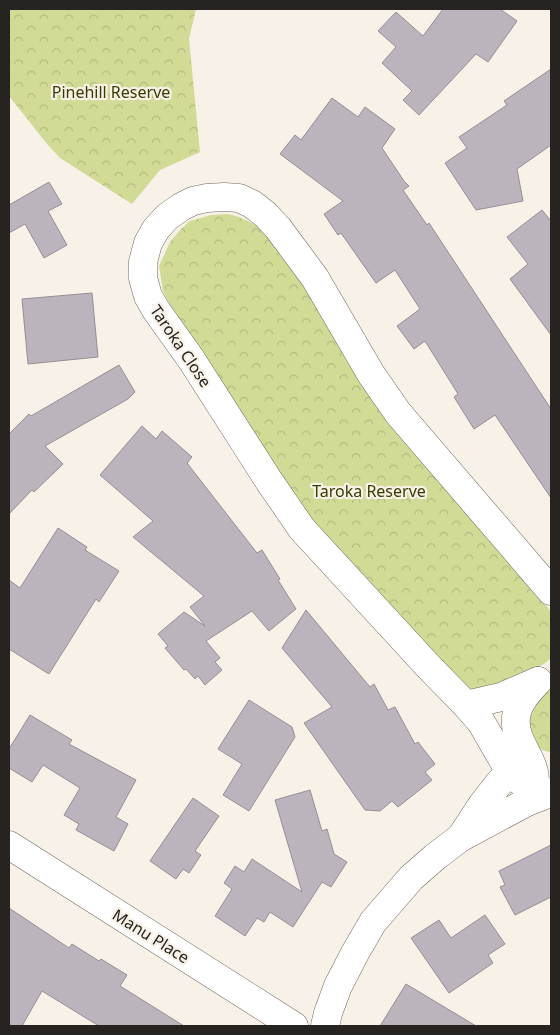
<svg xmlns="http://www.w3.org/2000/svg" width="560" height="1035" font-family="'Noto Sans',sans-serif">
<defs>
<pattern id="park-crowns" width="20" height="18" patternUnits="userSpaceOnUse" patternTransform="scale(1.25)"><rect width="20" height="18" fill="#d1db96"/><path d="M2 6a3 3 0 1 1 6 0M12 15a3 3 0 1 1 6 0" fill="none" stroke="#b3bc81"/></pattern>
</defs>
<rect width="100%" height="100%" fill="#f8f1e7"/>
<g fill="url(#park-crowns)">
<polygon points="9,9 196,9 189,39 200,152 160,170 132,204 60,158 47,144 9,96"/>
<path d="M228 214C243 217 254 224 266 232L551 612V658L544 664 491 690 477 691 468 689 322 535 285 489 210 363 170 305 163 291 159 266 170 242 181 229 190 221 211 215Z"/>
<path d="M551 687V752C537 751 531 740 525 730L538 695Z"/>
</g>
<g fill="#bcb4bc" stroke="#968e96">
<polygon points="443,9 500,9 517,21 488,62 476,54 419,115 403,100 412,91 382,63 396,47 378,31 396,12 423,36"/>
<polygon points="551,69 551,145 517,169 523,201 476,210 445,163 467,148 459,137 507,105 504,101"/>
<polygon points="332,98 358,117 365,107 395,129 382,148 404,181 409,186 403,190 427,225 429,223 551,409 551,498 495,415 474,429 454,397 458,394 425,341 414,349 397,326 420,309 395,270 376,283 341,233 338,235 324,214 343,201 280,154 295,135 301,140"/>
<polygon points="49,182 62,204 48,211 67,245 44,258 25,224 9,233 9,205"/>
<polygon points="542,210 551,221 551,335 510,279 528,264 507,237"/>
<polygon points="92,293 98,357 28,364 22,299"/>
<polygon points="119,365 135,392 128,399 45,446 63,464 34,492 32,490 9,514 9,434 29,414 31,416"/>
<polygon points="142,426 156,439 162,431 192,457 187,463 257,553 262,550 280,579 278,580 296,609 269,631 252,611 206,641 220,658 215,662 222,670 205,685 198,676 195,679 186,669 184,670 165,648 168,646 158,634 184,612 205,626 190,607 204,596 133,537 153,521 100,475"/>
<polygon points="58,528 87,547 85,550 119,571 99,602 96,599 49,674 9,649 9,580 20,588"/>
<polygon points="306,610 370,687 374,684 388,710 395,707 415,744 418,742 435,764 425,772 432,780 398,807 392,801 380,811 365,810 304,723 332,707 282,648"/>
<polygon points="249,700 292,727 295,737 249,811 223,795 242,764 218,749"/>
<polygon points="30,715 72,740 69,744 136,780 116,817 128,824 114,851 76,830 79,824 64,815 80,788 43,765 32,782 9,768 9,749"/>
<polygon points="310,790 322,831 327,829 334,854 347,862 331,887 322,882 293,927 270,912 264,922 257,918 245,936 215,916 232,889 224,883 235,866 244,872 252,859 302,892 275,800"/>
<polygon points="193,798 219,816 195,851 201,855 189,873 183,869 176,879 150,861"/>
<polygon points="551,845 551,897 515,915 500,887 505,885 499,871"/>
<polygon points="9,908 69,948 72,944 99,961 101,959 127,975 120,986 184,1026 99,1026 42,991 22,1026 9,1026"/>
<polygon points="485,915 505,944 488,955 493,963 449,993 411,938 439,920 451,938"/>
<polygon points="406,984 476,1026 380,1026"/>
</g>
<g fill="none" stroke-linecap="round" stroke-linejoin="round">
<g stroke="#6f6961" stroke-width="29">
<g id="minor">
<polyline points="551,591 398,413 371,374 315,278 278,228 266,215 252,204 239,198 224,197 207,198 193,201 181,207 167,217 156,229 148,243 143,262 143,278 148,296 156,310 191,359 269,481 302,529 428,666 466,705 481,722 510,772 520,781 534,789 551,793"/>
<polyline points="466,705 501,697 538,681"/>
<path d="M527 802C551 767 512 749 516 717 518 702 529 691 538 681"/>
<polyline points="463,834 482,805 500,782 510,772 528,766"/>
<polyline points="9,845 294,1026"/>
<polyline points="325,1026 328,1013 338,986 355,953 373,922 411,878 435,857 460,838 527,802 551,793"/>
</g>
</g>
<use href="#minor" stroke="#fff" stroke-width="28"/>
</g>
<g text-anchor="middle" dominant-baseline="central" stroke-width="4.5" stroke-linejoin="round" paint-order="stroke">
<g font-size="16" fill="#373c00" stroke="#f8f1e7">
<text x="111" y="92">Pinehill Reserve</text>
<text x="369" y="491">Taroka Reserve</text>
</g>
<g font-size="16" fill="#262320" stroke="#f8f1e7">
<text transform="translate(181 346) rotate(56)">Taroka Close</text>
<text transform="translate(151 936) rotate(32)">Manu Place</text>
</g>
</g>
<rect width="560" height="1035" fill="none" stroke="#262320" stroke-width="20"/>
</svg>
